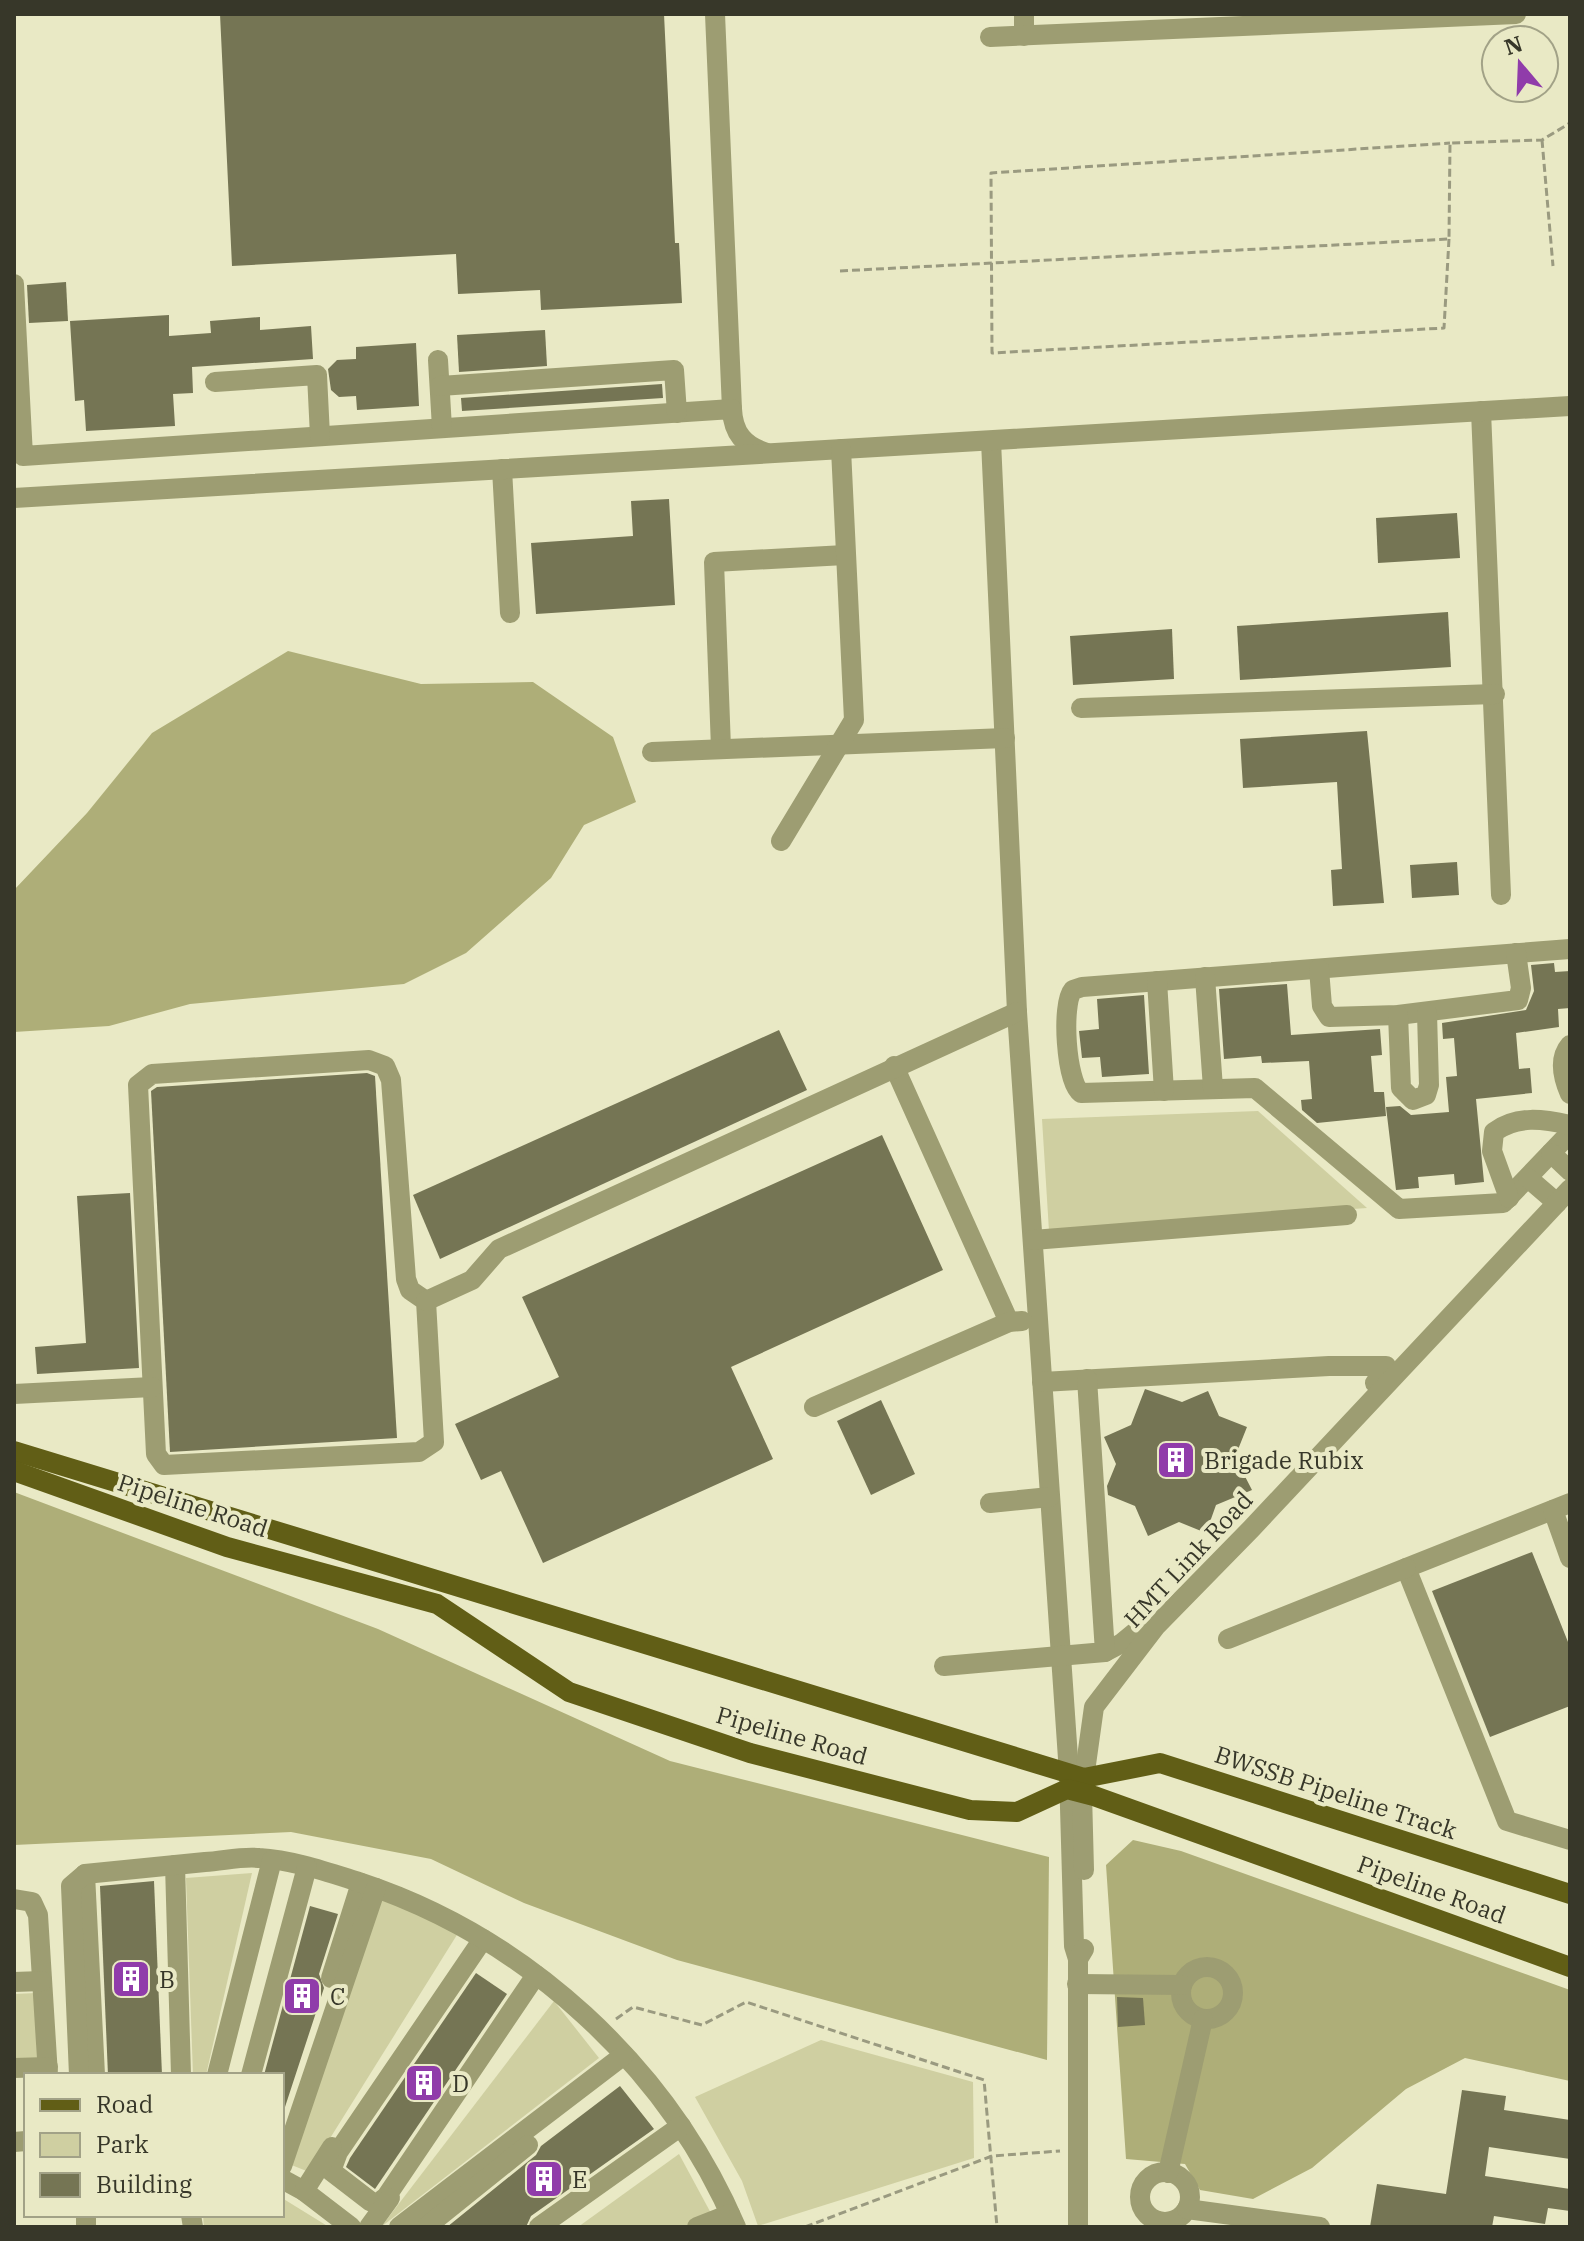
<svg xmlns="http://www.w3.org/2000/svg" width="1584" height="2241" font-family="'IBM Plex Serif',serif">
<rect width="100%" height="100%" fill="#e9e9c5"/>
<g fill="#cfcfa1">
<polygon points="1258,1111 1367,1208 1049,1231 1042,1119"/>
<polygon points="252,1873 206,2075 193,2075 186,1878"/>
<polygon points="380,1895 460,1930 309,2172 289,2164"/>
<polygon points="36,1993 37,2061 14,2062 14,1994"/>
<polygon points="554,2001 599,2058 381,2227"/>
<polygon points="821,2040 973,2082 974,2158 758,2226 742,2181 695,2097"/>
<polygon points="679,2154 713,2217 685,2227 578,2227"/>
<polygon points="282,2198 329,2227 204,2227 203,2215 282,2215"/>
</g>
<g fill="#aeae78">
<polygon points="288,651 421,684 533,682 613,737 636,802 584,825 551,878 466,953 404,984 190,1004 109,1026 14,1032 14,890 87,813 152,733"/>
<polygon points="14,1492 378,1629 670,1761 1049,1857 1047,2060 677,1960 524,1903 431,1859 291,1832 14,1845"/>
<polygon points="1133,1840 1181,1851 1570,1990 1570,2081 1465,2058 1406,2089 1312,2168 1253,2199 1200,2190 1185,2164 1126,2159 1106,1865"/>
</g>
<g fill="#757554">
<polygon points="220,14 664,14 675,243 679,243 682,303 541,310 540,290 458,294 456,254 232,266"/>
<polygon points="66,282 68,321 29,323 27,285"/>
<polygon points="169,315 169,336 211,333 210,321 260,317 260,330 311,326 313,359 192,367 193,393 173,394 175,426 86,431 84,400 75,401 70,321"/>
<polygon points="545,330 547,366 459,372 457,335"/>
<polygon points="416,343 419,406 357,410 356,396 339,397 331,390 328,369 337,360 356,359 356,347"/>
<polygon points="662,384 663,398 462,411 461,398"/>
<polygon points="669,499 675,605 536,614 531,543 633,536 631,501"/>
<polygon points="1457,513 1460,558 1378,563 1376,518"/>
<polygon points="1448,612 1451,667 1240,680 1237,626"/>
<polygon points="1172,629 1174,679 1073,685 1070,636"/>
<polygon points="1367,731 1384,903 1333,906 1331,870 1342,869 1337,782 1243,788 1240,739"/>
<polygon points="1457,862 1459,895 1412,898 1410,865"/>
<polygon points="1554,963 1555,972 1570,971 1570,1008 1558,1009 1559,1027 1516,1033 1519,1069 1530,1068 1532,1093 1476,1099 1484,1182 1455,1185 1454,1174 1418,1177 1419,1188 1396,1190 1386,1107 1400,1106 1411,1115 1449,1112 1446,1077 1457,1076 1454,1038 1443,1039 1442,1023 1526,1010 1534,991 1531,965"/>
<polygon points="1287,984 1291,1035 1380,1029 1382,1055 1371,1056 1374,1092 1384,1092 1386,1116 1317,1123 1302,1110 1301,1100 1312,1099 1309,1061 1262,1063 1261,1056 1224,1059 1219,989"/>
<polygon points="1144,995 1149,1074 1102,1077 1100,1057 1082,1058 1079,1031 1099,1029 1097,999"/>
<polygon points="779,1030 807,1090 440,1259 413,1195"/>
<polygon points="367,1073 375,1076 397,1438 170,1452 151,1091 157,1087"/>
<polygon points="882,1135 943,1270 731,1367 773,1459 543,1563 501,1471 481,1480 455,1424 559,1377 522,1297"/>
<polygon points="130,1193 139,1368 37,1374 35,1347 86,1343 77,1196"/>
<polygon points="1145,1389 1182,1402 1208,1391 1219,1416 1247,1427 1235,1457 1252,1490 1216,1505 1206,1533 1179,1522 1148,1536 1135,1506 1108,1495 1107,1486 1116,1464 1104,1437 1131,1425"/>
<polygon points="881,1400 915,1474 871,1495 837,1421"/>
<polygon points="1532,1552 1570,1647 1570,1706 1490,1737 1432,1591"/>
<polygon points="154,1881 162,2075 108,2075 100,1886"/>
<polygon points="310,1906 338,1914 319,1974 324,1988 285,2107 282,2106 282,2075 264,2075"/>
<polygon points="476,1973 507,1994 375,2189 346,2167 350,2158"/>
<polygon points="1117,1997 1143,1998 1145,2025 1118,2027"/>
<polygon points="620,2086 654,2129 531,2216 526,2227 447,2227 536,2155 541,2146"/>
<polygon points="1462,2090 1506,2096 1504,2110 1570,2120 1570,2159 1489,2147 1485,2176 1570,2189 1570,2211 1548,2208 1545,2224 1494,2216 1492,2227 1370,2227 1377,2184 1446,2194"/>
</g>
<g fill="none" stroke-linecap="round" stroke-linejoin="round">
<g stroke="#9a9a80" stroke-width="3" stroke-dasharray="8 4" stroke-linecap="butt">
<polyline points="1542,140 1553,266"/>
<polyline points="1449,239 1444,328 992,353 991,173 1450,143"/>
<polyline points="840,271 1449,239 1450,143 1542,140 1570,123"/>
<polyline points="616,2019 633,2007 702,2025 746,2002 984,2080 997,2227"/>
<polyline points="805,2227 992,2156 1060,2151"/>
</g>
<g stroke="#9d9d72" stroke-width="20">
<polyline points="715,14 732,409"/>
<polyline points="1024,14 1024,36"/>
<polyline points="990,37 1516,14"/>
<path d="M14 284 23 456 732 409C733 433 744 446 767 453"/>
<polyline points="438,360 442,428"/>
<polyline points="215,382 317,375 320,436"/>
<polyline points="440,386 674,370 677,413"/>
<polyline points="1481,411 1501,895"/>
<polyline points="991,441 1017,1012 1069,1773 1074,1946 1078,1959"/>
<polyline points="502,469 510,613"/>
<polyline points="14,498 1570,406"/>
<polyline points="1081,708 1495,694"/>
<polyline points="721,748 714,562 845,555"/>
<polyline points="652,752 1005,738"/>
<polyline points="781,841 854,720 841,449"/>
<path d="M1570 949 1082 987 1073 990C1061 1004 1066 1082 1081 1093L1255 1088 1399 1209 1503 1203 1570 1133"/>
<polyline points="1319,969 1322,1006 1329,1017 1398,1015 1518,1000 1521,988 1516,953"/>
<polyline points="1205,977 1213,1088"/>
<polyline points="1157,981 1164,1091"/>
<polyline points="1398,1015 1401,1088 1413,1100 1426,1095 1429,1085 1427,1013"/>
<path d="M1570 1045C1558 1059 1563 1078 1570 1094"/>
<polygon points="369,1060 385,1066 391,1080 406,1279 410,1290 426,1301 434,1442 419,1452 164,1465 156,1454 138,1085 152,1074"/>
<polyline points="894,1066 1009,1322"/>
<polyline points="1551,1153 1570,1171"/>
<polyline points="1528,1178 1557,1203"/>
<path d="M1509 1198 1492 1151 1494 1132C1517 1115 1543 1119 1570 1125"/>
<polyline points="1033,1240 1347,1215"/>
<polyline points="426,1301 472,1280 499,1249 1017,1012"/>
<polyline points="1042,1382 1329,1366 1386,1366 1387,1369 1375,1383"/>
<polyline points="14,1394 152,1387"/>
<polyline points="814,1407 1009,1322 1022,1321"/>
<polyline points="990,1503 1050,1497"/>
<polyline points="1570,1503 1406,1568 1507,1821 1570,1840"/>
<polyline points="1553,1510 1570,1558"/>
<polyline points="1228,1639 1406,1568"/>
<polyline points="1105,1652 1122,1643 1150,1620"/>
<polyline points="944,1666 1105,1652 1087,1379"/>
<polyline points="175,1865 181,2075"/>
<polyline points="1084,1870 1082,1793 1094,1707 1156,1626 1251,1529 1570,1189"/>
<polyline points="85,1874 95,2075"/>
<polyline points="14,1899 32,1902 38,1915 48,2075"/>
<polyline points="483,1939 338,2152 331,2171 370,2201 377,2204 386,2197 536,1975"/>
<circle cx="1207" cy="1993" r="26"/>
<polyline points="331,1978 361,1883"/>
<polyline points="14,1982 42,1981"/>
<polyline points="1077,1984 1182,1985"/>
<polyline points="14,2068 48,2067"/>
<path d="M79 2075 71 1886 85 1874C125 1870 165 1866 205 1862 223 1861 242 1856 259 1858 293 1860 327 1872 359 1882 526 1937 667 2066 736 2227"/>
<polyline points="217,2075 272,1860"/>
<polyline points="251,2075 307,1867"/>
<polyline points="14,2142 26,2141"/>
<polyline points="282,2166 376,1888"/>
<circle cx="1165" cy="2197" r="25"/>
<polyline points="1168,2173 1203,2019"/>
<polyline points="282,2179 304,2191 351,2227"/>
<polyline points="304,2191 332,2147"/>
<polyline points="1187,2209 1320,2227"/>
<polyline points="86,2215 86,2227"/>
<polyline points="191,2215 193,2227"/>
<polyline points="369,2227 390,2198"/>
<polyline points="399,2227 624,2055"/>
<polyline points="426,2227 528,2145"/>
<polyline points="539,2227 681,2126"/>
<polyline points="697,2227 730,2214"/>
<polyline points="1078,2227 1078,1959 1084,1949"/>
</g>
<g stroke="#615e16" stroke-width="20">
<polyline points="14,1451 1084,1778 1160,1763 1570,1894"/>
<polyline points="14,1471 227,1547 437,1604 569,1692 750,1753 970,1810 1017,1812 1067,1789 1094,1796 1570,1967"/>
</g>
</g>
<defs>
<g id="building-square" transform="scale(2)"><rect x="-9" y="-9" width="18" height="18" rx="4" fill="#903caa" stroke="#e9e9c5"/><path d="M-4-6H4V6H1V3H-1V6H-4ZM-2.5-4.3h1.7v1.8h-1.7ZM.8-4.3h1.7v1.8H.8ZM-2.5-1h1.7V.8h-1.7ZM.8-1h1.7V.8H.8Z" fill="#fff"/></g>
</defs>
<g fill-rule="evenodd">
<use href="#building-square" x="1176" y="1460"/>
<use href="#building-square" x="131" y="1979"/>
<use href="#building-square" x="302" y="1996"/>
<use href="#building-square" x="424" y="2083"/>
<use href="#building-square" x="544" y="2179"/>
</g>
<g text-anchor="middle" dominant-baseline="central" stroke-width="8" stroke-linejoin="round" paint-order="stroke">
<g font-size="24" fill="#373729" stroke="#e9e9c5" text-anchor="start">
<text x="1204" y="1460">Brigade Rubix</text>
<text x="159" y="1979">B</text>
<text x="330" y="1996">C</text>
<text x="452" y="2083">D</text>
<text x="572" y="2179">E</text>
</g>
<g font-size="24" fill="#373729" stroke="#e9e9c5">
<text transform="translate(193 1505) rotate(18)">Pipeline Road</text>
<text transform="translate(1188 1559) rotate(-47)">HMT Link Road</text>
<text transform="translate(792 1735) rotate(16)">Pipeline Road</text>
<text transform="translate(1336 1792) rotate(18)">BWSSB Pipeline Track</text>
<text transform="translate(1432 1889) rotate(20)">Pipeline Road</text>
</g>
</g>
<rect width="1584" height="2241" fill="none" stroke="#373729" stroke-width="32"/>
<rect x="24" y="2073" width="260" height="144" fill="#e9e9c5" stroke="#a2a287" stroke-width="2"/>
<rect x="40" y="2099" width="40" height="12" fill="#615e16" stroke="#a2a287" stroke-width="2"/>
<text x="96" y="2113" font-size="24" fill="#373729">Road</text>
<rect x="40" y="2133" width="40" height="24" fill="#cfcfa1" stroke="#a2a287" stroke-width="2"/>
<text x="96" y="2153" font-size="24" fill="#373729">Park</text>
<rect x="40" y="2173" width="40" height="24" fill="#757554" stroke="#a2a287" stroke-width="2"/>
<text x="96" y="2193" font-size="24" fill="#373729">Building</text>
<g transform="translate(1520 64) rotate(341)"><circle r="38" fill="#e9e9c5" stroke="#a2a287" stroke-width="2"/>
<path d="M0-6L14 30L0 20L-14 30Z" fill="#903caa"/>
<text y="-12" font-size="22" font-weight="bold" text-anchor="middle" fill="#373729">N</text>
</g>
</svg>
